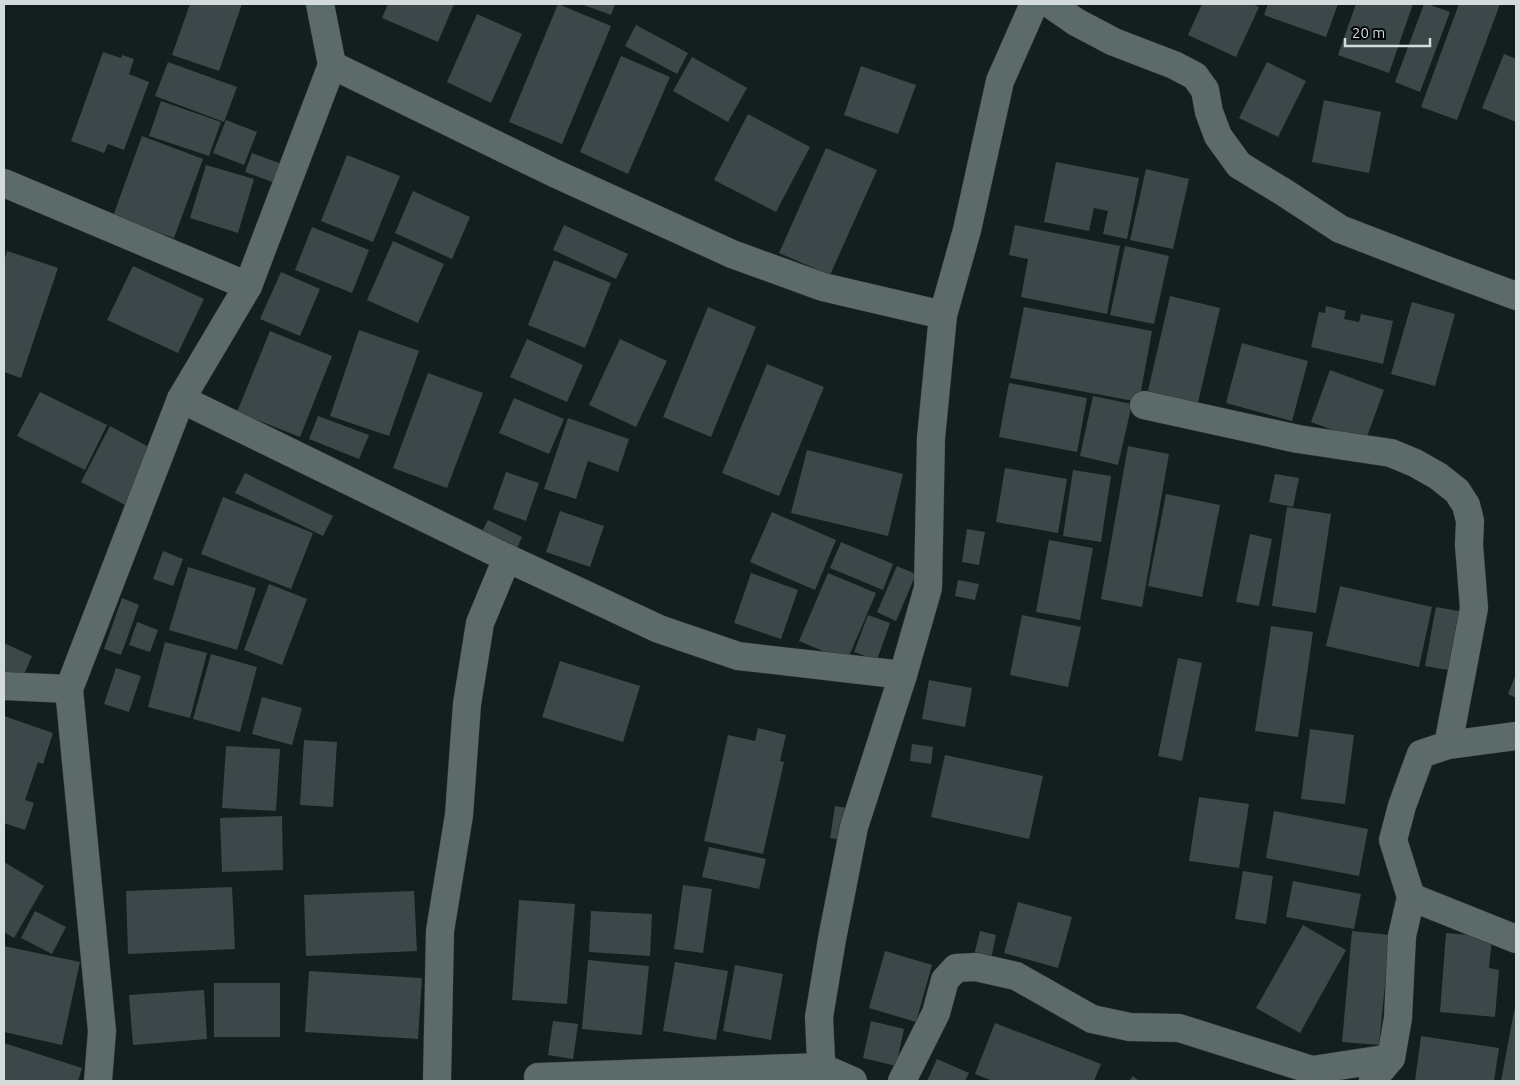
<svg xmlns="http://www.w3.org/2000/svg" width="1520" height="1085" font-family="Ubuntu,sans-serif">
<rect width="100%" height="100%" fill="#131e1f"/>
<g fill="#3b4748">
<polygon points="190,4 242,4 219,71 172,55"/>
<polygon points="388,4 454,4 438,42 382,18"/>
<polygon points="558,4 611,26 562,144 509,122"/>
<polygon points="581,4 615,4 611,15"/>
<polygon points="1202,4 1252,4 1259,7 1236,57 1188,35"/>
<polygon points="1268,4 1338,4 1326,37 1264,15"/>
<polygon points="1356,4 1413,4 1389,73 1338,55"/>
<polygon points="1424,4 1428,4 1450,12 1420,92 1395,82"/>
<polygon points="1459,4 1500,4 1457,120 1421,107"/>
<polygon points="477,14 522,34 491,103 447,82"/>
<polygon points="636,25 688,53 677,74 625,46"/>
<polygon points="103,52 121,58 122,55 134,59 129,74 149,82 124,150 108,144 104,153 71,141"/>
<polygon points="1504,54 1516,59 1516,122 1482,108"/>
<polygon points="621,56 670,77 628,174 580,152"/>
<polygon points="692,57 747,88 728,122 673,91"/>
<polygon points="168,62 237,87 224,122 155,96"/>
<polygon points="1267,62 1306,81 1278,137 1239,118"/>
<polygon points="861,66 916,85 898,134 844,115"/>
<polygon points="1324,100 1381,112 1369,173 1312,162"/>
<polygon points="161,101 221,122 209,156 149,136"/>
<polygon points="748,114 810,147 776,212 714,180"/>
<polygon points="226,120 257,132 244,165 213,153"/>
<polygon points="142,136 203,159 174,238 113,216"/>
<polygon points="826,148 877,170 830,275 779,253"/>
<polygon points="252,153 282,164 275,183 245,172"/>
<polygon points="347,155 400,176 373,242 321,221"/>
<polygon points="1056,162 1139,178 1127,239 1103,234 1108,211 1094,208 1089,231 1044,222"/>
<polygon points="206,165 254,179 238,233 190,218"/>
<polygon points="1146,169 1189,179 1173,249 1130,240"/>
<polygon points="413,191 470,217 452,259 395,233"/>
<polygon points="564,225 628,254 616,279 553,250"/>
<polygon points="1015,225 1120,246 1107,314 1021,297 1028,259 1009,255"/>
<polygon points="312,227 369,250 352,293 295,270"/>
<polygon points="393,241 444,264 418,323 367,300"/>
<polygon points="1125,246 1169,256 1154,324 1110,315"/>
<polygon points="7,251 58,268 21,378 4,372 4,262"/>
<polygon points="554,260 611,283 585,348 528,325"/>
<polygon points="133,266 204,299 178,353 107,320"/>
<polygon points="281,272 320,289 300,336 260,319"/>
<polygon points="1170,296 1220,308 1197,407 1147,395"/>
<polygon points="1412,302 1455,314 1435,386 1391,374"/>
<polygon points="1326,306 1346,311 1344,319 1359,322 1361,314 1393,321 1383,364 1311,347 1319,312 1325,313"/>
<polygon points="708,307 756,327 711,437 663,417"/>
<polygon points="1024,307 1152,331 1139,402 1010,378"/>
<polygon points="359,330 419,351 389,436 330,416"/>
<polygon points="270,331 332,356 300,437 237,412"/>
<polygon points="527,339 583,365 567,402 510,377"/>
<polygon points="620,339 667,361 636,427 589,405"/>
<polygon points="1242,343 1308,361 1292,421 1226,403"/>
<polygon points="767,364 824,387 779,496 722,473"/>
<polygon points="1330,370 1384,390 1365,442 1311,422"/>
<polygon points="428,373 483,393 447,488 393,468"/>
<polygon points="1009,383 1087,398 1077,452 999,437"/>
<polygon points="40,392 107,425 85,470 17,436"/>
<polygon points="1093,396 1132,404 1118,465 1080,456"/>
<polygon points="514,398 564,419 549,454 499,433"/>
<polygon points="318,416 369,435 359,459 309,439"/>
<polygon points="568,418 629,439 618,472 588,461 576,499 544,489"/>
<polygon points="110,426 160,453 131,508 81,482"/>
<polygon points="1128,446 1169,454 1142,607 1101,599"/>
<polygon points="807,450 903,474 888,536 791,513"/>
<polygon points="1005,468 1067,479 1058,533 996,522"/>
<polygon points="1073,470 1111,476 1101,542 1063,536"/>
<polygon points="506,472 539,483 526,521 493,509"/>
<polygon points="245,473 333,516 323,536 235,493"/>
<polygon points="1275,474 1299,478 1293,507 1269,502"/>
<polygon points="1166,494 1220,505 1202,597 1148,586"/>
<polygon points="223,497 313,533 291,589 201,554"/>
<polygon points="1287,507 1331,514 1316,613 1272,606"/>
<polygon points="560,511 604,526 590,567 546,552"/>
<polygon points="772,512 836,540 815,590 750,562"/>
<polygon points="488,520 522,537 513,557 478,539"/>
<polygon points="967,529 985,532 979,565 962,562"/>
<polygon points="1250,534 1272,539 1259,606 1236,602"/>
<polygon points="1049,540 1093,548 1080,620 1036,612"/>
<polygon points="841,542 893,564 883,590 830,568"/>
<polygon points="163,551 183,559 173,586 153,579"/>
<polygon points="897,566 916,574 896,621 877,612"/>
<polygon points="188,567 256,588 237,650 169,630"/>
<polygon points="751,573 798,590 781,639 734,623"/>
<polygon points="828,573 876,593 847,661 799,641"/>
<polygon points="958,580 979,584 975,600 955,596"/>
<polygon points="269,584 307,599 282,665 244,650"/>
<polygon points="1340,586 1432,607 1419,667 1326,646"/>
<polygon points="122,598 139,605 121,655 104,649"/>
<polygon points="1436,607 1459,611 1448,670 1425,666"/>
<polygon points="868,615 890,623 877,660 854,652"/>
<polygon points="1022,615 1081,627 1068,687 1010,675"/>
<polygon points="137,622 158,630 150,652 129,645"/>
<polygon points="1271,626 1313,632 1298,737 1255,731"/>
<polygon points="165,642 207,653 190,718 148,707"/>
<polygon points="4,643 32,656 22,679 4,671"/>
<polygon points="211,654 257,667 240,732 193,719"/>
<polygon points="1178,658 1202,663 1182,761 1158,756"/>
<polygon points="560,661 640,686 623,742 542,717"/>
<polygon points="116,668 141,676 129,712 104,704"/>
<polygon points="1516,674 1516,698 1508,694"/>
<polygon points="929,680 972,688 965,727 922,719"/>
<polygon points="262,697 302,708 292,745 252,734"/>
<polygon points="4,716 53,733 43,764 38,762 25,800 34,803 25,830 4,823"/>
<polygon points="758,728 786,735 780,761 784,762 763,854 704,841 728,735 755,741"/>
<polygon points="1310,729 1354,735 1345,804 1301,799"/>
<polygon points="304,740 337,742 333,807 300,805"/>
<polygon points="912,744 933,747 931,764 910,761"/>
<polygon points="226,746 280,749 276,811 222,808"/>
<polygon points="945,755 1043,776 1029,839 931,817"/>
<polygon points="1199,797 1249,804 1239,868 1189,861"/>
<polygon points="835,806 853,809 848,841 830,838"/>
<polygon points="1274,811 1368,829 1359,876 1266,858"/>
<polygon points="282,816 283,870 222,872 220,818"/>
<polygon points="709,847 766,859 759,889 702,877"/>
<polygon points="4,862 44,886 14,938 4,932"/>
<polygon points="1243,871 1273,876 1266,924 1235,919"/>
<polygon points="1293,881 1361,894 1354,929 1286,917"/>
<polygon points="683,885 712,889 703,953 674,949"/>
<polygon points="232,887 235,949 128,954 126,891"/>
<polygon points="414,891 417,951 306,956 304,895"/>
<polygon points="519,900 575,904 567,1004 512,1000"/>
<polygon points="1018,902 1072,917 1058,968 1004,953"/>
<polygon points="35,911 66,927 52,954 21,938"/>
<polygon points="591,911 652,914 650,956 589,952"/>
<polygon points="1303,925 1346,950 1300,1033 1256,1008"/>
<polygon points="980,931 996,935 991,959 974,955"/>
<polygon points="1352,931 1390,935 1379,1045 1342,1042"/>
<polygon points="1446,933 1492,937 1489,968 1499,970 1495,1017 1440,1012"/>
<polygon points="4,946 80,962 62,1045 4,1032"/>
<polygon points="885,951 932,965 916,1022 869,1008"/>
<polygon points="588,960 649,966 642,1035 582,1029"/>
<polygon points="675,962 728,971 716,1040 663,1031"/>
<polygon points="735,965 783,974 771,1040 723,1031"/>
<polygon points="309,971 422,978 418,1039 305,1032"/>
<rect x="214" y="983" width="66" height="54"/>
<polygon points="204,990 207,1039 133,1045 129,995"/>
<polygon points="1515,1006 1516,1081 1501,1081"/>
<polygon points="553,1021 578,1024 573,1059 548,1055"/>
<polygon points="871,1021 904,1029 896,1066 863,1058"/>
<polygon points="995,1023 1101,1064 1094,1081 993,1081 975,1074"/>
<polygon points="1421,1036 1499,1048 1494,1081 1415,1081"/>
<polygon points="4,1043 82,1068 78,1081 4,1081"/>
<polygon points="937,1059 969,1073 965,1081 927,1081"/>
<polygon points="1133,1076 1139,1081 1129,1081"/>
</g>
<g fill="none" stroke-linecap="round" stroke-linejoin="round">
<g stroke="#303637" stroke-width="29">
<g id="street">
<polyline points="1050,4 1076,22 1114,42 1174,65 1195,76 1205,90 1209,112 1218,136 1239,165 1285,193 1340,229 1441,268 1516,296"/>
<polyline points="332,65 554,173 732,254 823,287 943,315"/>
<polyline points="4,183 248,286"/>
<polyline points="181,399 507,558 659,629 738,656 903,675"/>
<polyline points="1144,405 1298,439 1391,453 1415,463 1438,476 1457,491 1466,505 1470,521 1469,545 1474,608 1448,745 1421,754 1402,806 1393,840 1411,897 1402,936 1398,1018 1391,1058 1373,1079 1373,1081"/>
<polyline points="4,686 69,689"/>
<polyline points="1448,745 1516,736"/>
<polyline points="1411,897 1516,939"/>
<polyline points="538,1077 821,1067 853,1081"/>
<polyline points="98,1081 102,1031 69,689 181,399 248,286 332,65 320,4"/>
<polyline points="437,1081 440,931 459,815 467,704 480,623 507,558"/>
<polyline points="822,1081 819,1017 832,939 854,827 903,675 928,588 931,438 943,315 967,230 1000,81 1034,4"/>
<polyline points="902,1081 936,1013 945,980 956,968 976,967 1016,976 1092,1019 1130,1027 1179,1028 1312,1070 1391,1058"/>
</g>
</g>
<use href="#street" stroke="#5d6a6a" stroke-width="28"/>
</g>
<rect width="1520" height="1085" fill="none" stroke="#d4dbdb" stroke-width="10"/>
<path d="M1345 38v8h85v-8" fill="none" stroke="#d4dbdb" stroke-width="2.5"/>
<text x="1352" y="38" font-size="15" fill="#d4dbdb" stroke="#040708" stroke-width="4" paint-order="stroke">20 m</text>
</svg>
